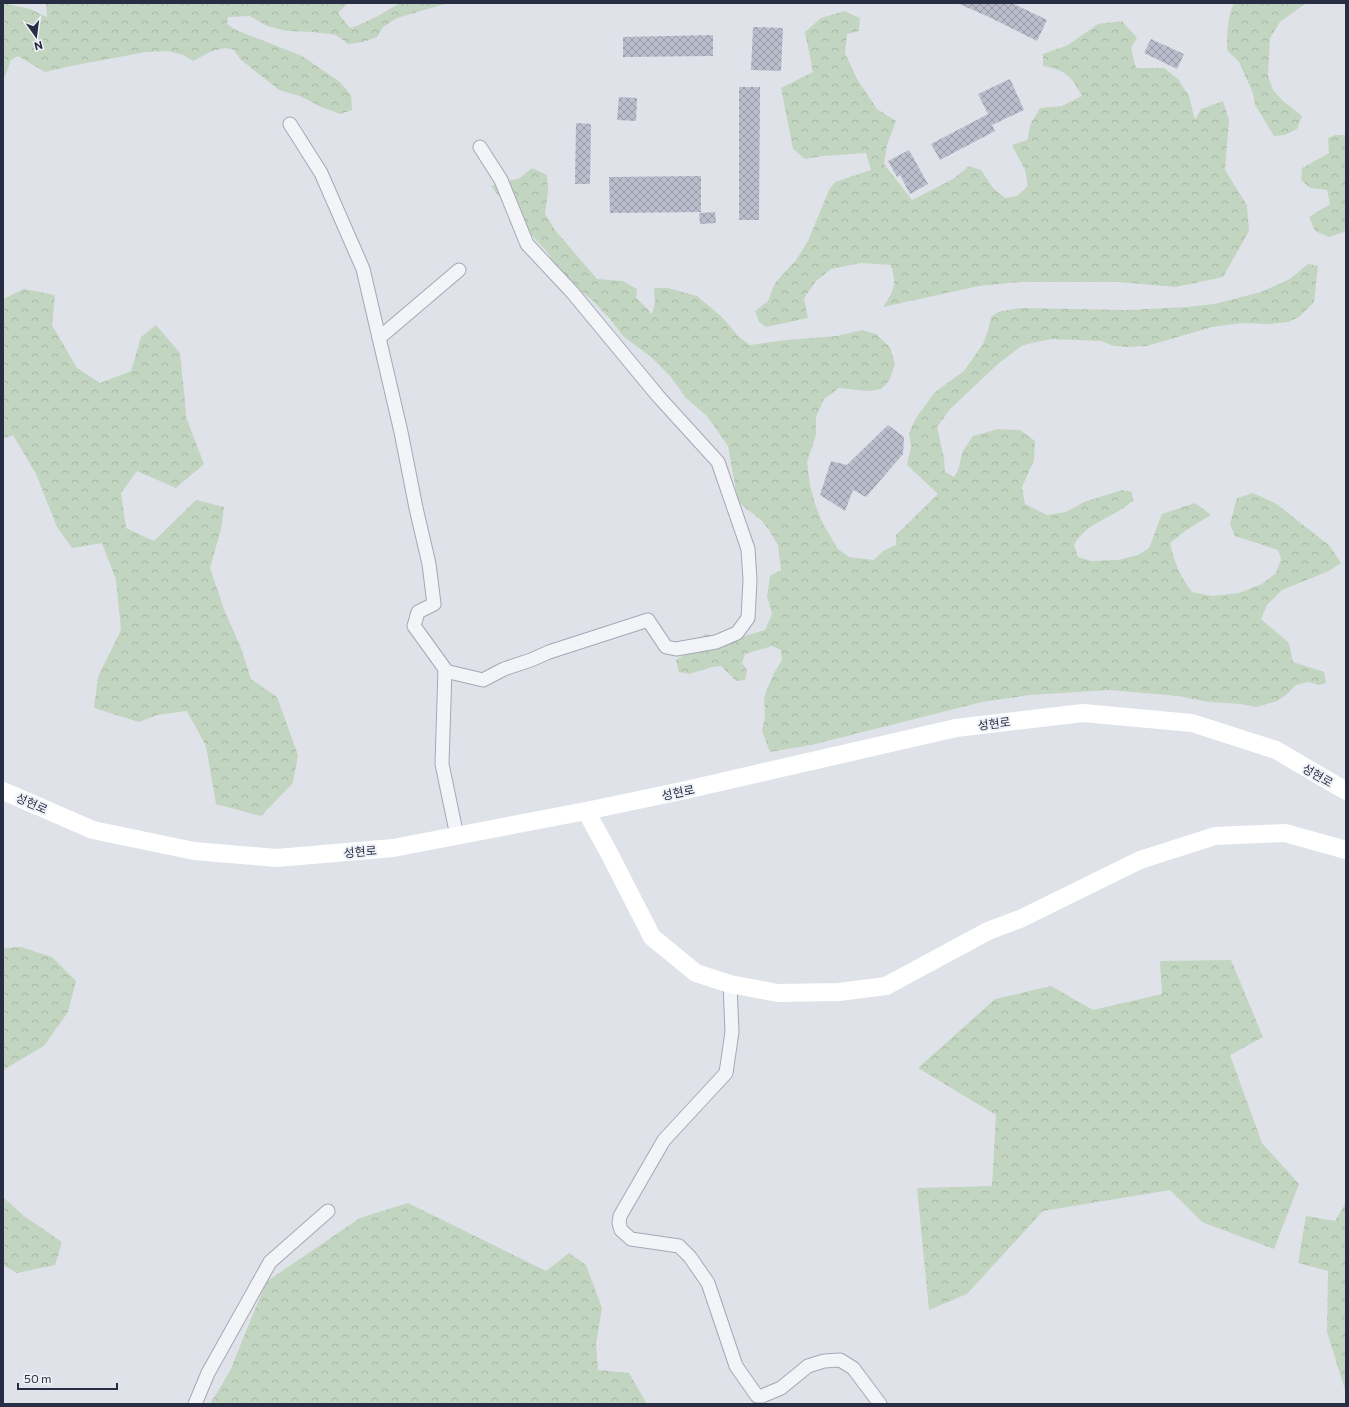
<svg xmlns="http://www.w3.org/2000/svg" width="1349" height="1407" font-family="Commissioner,'Noto Sans KR',sans-serif">
<defs>
<pattern id="forest-crowns" width="20" height="18" patternUnits="userSpaceOnUse"><rect width="20" height="18" fill="#c2d5c0"/><path d="M2 6a3 3 0 1 1 6 0M12 15a3 3 0 1 1 6 0" fill="none" stroke="#a7b7a6"/></pattern>
<pattern id="building-cross-hatch" width="8" height="8" patternUnits="userSpaceOnUse"><rect width="8" height="8" fill="#babdcb"/><path d="M0 0l8 8M0 8l8-8" fill="none" stroke="#979aa6"/></pattern>
</defs>
<rect width="100%" height="100%" fill="#e0e2ea"/>
<g fill="url(#forest-crowns)">
<polygon points="3,3 30,9 47,17 46,3 348,3 338,13 350,28 359,25 378,16 400,3 448,3 397,18 383,27 377,37 363,42 348,44 336,35 313,32 287,31 267,26 250,16 228,17 227,24 236,30 302,56 340,82 351,95 352,110 340,114 321,107 300,96 279,90 240,59 234,50 226,48 212,51 193,61 183,55 168,51 146,52 71,66 45,72 18,56 11,60 6,74 3,77"/>
<path d="M1234 3H1306L1280 22 1270 38 1268 76 1273 90 1283 101 1302 116 1297 129 1285 135 1274 136 1255 105 1253 93 1239 62 1227 50C1227 34 1227 18 1234 3Z"/>
<path d="M844 11 860 18 859 31 847 34 845 53 857 79 877 109 896 121 887 145 884 164 912 200 953 179 969 166 981 170 993 188 1005 198 1017 196 1028 186 1025 170 1012 145 1027 140 1031 123 1040 108 1062 106 1082 96C1071 76 1066 70 1043 66V54L1068 45 1098 24 1122 21 1137 38 1131 48 1136 68H1164L1178 79 1189 96 1195 120 1201 109 1223 101 1229 120 1225 170 1247 205 1249 231 1223 277 1176 287 1118 282H1022L979 286 883 307C894 290 897 286 891 265L861 263 831 269 816 281 804 298 808 318 766 327 759 322 755 311 768 301 775 283 796 260 808 241 829 190 835 182 871 170 866 153 823 156 805 159 793 149 781 88 813 72 805 32 821 18Z"/>
<polygon points="1335,135 1346,135 1346,228 1344,232 1329,237 1315,231 1309,217 1330,204 1327,190 1310,188 1301,180 1302,168 1329,153 1328,138"/>
<path d="M532 168 547 175 548 192 545 214 555 230 597 279 623 281 637 289 636 297 652 314 655 302 654 288H668L697 296 722 317 739 337 750 345 786 340 837 336 862 330 876 334 890 347 895 364 889 381 881 389 868 391 839 388 824 399 816 417V435L807 462 810 485 815 504 823 524 838 549 849 557 874 560 883 551 896 545V535L938 494 907 465 911 447 909 433 916 418 935 392 964 371 983 344 988 331 991 317 998 312 1020 308 1128 310 1186 307 1214 304 1261 292 1290 279 1308 264 1318 266 1314 302 1299 317 1288 322 1270 324 1242 323 1212 327 1147 346 1128 347 1114 346 1101 341 1051 339 1023 345 999 363 950 409 937 427 944 458 945 472 954 477 958 470 963 451 973 436 998 429 1020 430 1035 441 1034 460 1022 487 1025 504 1047 515 1066 512 1084 502 1122 490 1132 492 1133 501C1127 505 1122 509 1117 512 1100 522 1084 527 1074 545L1078 557 1091 561 1118 560 1138 555 1149 548 1162 514 1195 503 1211 515 1185 531 1170 543C1175 564 1179 574 1192 592L1212 596 1239 593 1262 584 1276 573 1281 559 1278 550 1235 536 1230 524 1237 498 1253 493 1275 503 1330 546 1341 563 1329 571 1282 590 1267 605 1261 619 1289 643 1293 662 1324 672 1326 683 1319 685 1308 682 1296 685 1286 695 1277 701 1256 707 1241 704 1209 702 1178 696 1110 690 1029 695 982 702 811 745 770 752 762 731 765 716 764 697 774 673 782 660 781 650 772 646 745 654 742 663 747 670 745 680 736 681 721 666 712 667 689 674 679 672 676 660 682 656 696 650 698 641 705 634 722 638 742 637 765 630 772 614 767 596 770 576 781 570 778 545 769 530 761 520 738 502 728 446 707 416 686 398 670 376 651 357 623 336 611 320 592 300 570 282 556 266 547 252 517 219 491 186 520 178Z"/>
<polygon points="24,289 55,295 52,325 77,368 100,383 131,371 141,337 156,325 180,353 185,402 186,417 204,464 176,488 137,471 121,493 126,528 154,541 196,500 224,507 221,529 210,568 225,612 241,648 251,679 277,697 298,755 293,783 261,816 216,804 206,746 187,711 157,715 139,722 94,708 98,677 121,630 116,580 102,543 72,548 57,527 36,474 13,435 3,439 3,299"/>
<polygon points="21,947 52,957 76,981 68,1012 44,1046 3,1070 3,948"/>
<polygon points="1231,960 1263,1037 1230,1055 1262,1143 1299,1184 1274,1249 1202,1222 1170,1190 1043,1211 967,1294 929,1310 917,1188 992,1186 996,1115 918,1068 995,999 1051,986 1093,1010 1162,994 1160,961"/>
<polygon points="3,1197 24,1216 62,1242 55,1265 17,1273 3,1265"/>
<polygon points="1346,1202 1346,1393 1327,1332 1328,1271 1298,1263 1306,1216 1335,1221"/>
<polygon points="408,1203 546,1271 569,1253 586,1265 602,1308 596,1344 598,1370 629,1373 647,1404 210,1404 230,1371 266,1282 360,1218"/>
</g>
<g fill="url(#building-cross-hatch)">
<polygon points="957,3 1012,3 1047,20 1037,41 989,17"/>
<polygon points="753,27 783,28 781,71 751,70"/>
<polygon points="713,35 713,56 623,57 623,37"/>
<polygon points="1151,39 1184,54 1177,69 1144,53"/>
<polygon points="1010,79 1024,110 992,125 995,131 940,160 931,144 988,114 978,94"/>
<polygon points="739,87 760,87 759,220 739,220"/>
<polygon points="619,97 637,98 636,121 617,120"/>
<polygon points="576,123 591,124 590,184 575,184"/>
<polygon points="909,150 928,184 910,194 900,175 897,177 888,161"/>
<polygon points="701,176 701,212 610,213 609,177"/>
<polygon points="715,212 716,223 700,224 699,213"/>
<polygon points="888,425 904,437 903,454 866,497 853,490 845,511 820,495 831,461 847,465"/>
</g>
<g fill="none" stroke-linecap="round" stroke-linejoin="round">
<g stroke="#a5a8b5" stroke-width="15">
<g id="street">
<polyline points="290,124 321,173 363,269 401,432 416,508 429,564 434,604 418,612 414,626 445,669 442,764 457,836"/>
<polyline points="379,338 459,270"/>
<polyline points="445,671 483,680 504,669 531,660 549,652 648,620 666,647 676,649 716,642 737,633 748,618 750,580 748,549 718,462 658,396 572,292 527,244 501,180 480,147"/>
<polyline points="730,984 732,1032 726,1073 664,1140 620,1216 619,1223 621,1230 631,1239 679,1246 690,1257 708,1283 736,1366 757,1396 762,1396 781,1388 808,1366 824,1361 840,1360 853,1368 880,1404"/>
<polyline points="195,1404 208,1373 270,1262 328,1211"/>
</g>
</g>
<use href="#street" stroke="#f3f4f8" stroke-width="13"/>
<g stroke="#fff" stroke-width="18">
<polyline points="3,791 93,830 194,851 277,858 393,848 586,811 686,790 956,728 1083,713 1192,723 1276,750 1346,791"/>
<polyline points="586,811 609,853 652,937 696,973 730,984 778,993 839,992 886,986 988,931 1020,919 1140,860 1215,836 1285,833 1346,850"/>
</g>
</g>
<g text-anchor="middle" dominant-baseline="central" stroke-width="4" stroke-linejoin="round" paint-order="stroke">
<g font-size="12" fill="#272d43" stroke="#f0f2f8">
<text transform="translate(994 723) rotate(-7)">성현로</text>
<text transform="translate(1318 775) rotate(30)">성현로</text>
<text transform="translate(678 792) rotate(-12)">성현로</text>
<text transform="translate(32 803) rotate(24)">성현로</text>
<text transform="translate(360 851) rotate(-5)">성현로</text>
</g>
</g>
<rect width="1349" height="1407" fill="none" stroke="#272d43" stroke-width="8"/>
<g transform="translate(36 36) rotate(166)" stroke="#f0f2f8" stroke-width="3" paint-order="stroke">
<path d="M0-3L7 15L0 10L-7 15Z" fill="#272d43"/>
<text y="-6" font-size="11" font-weight="bold" text-anchor="middle" fill="#272d43">N</text>
</g>
<path d="M18 1383v6h99v-6" fill="none" stroke="#272d43" stroke-width="2"/>
<text x="24" y="1383" font-size="12" fill="#272d43" stroke="#f0f2f8" stroke-width="3" paint-order="stroke">50 m</text>
</svg>
